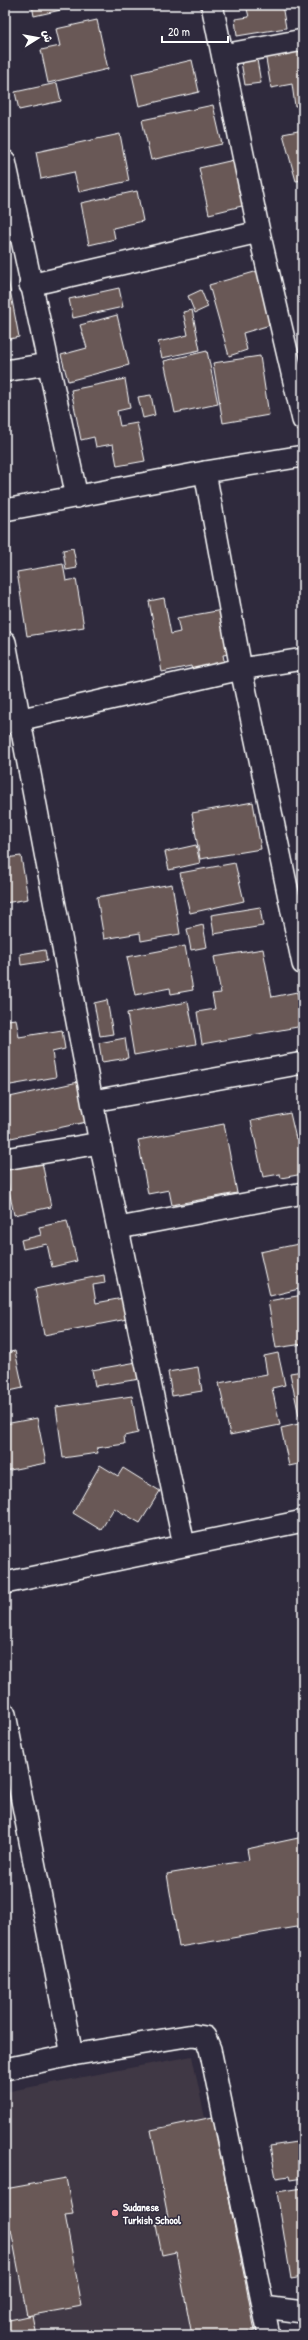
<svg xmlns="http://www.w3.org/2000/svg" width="308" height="2340" font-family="'Patrick Hand','Playpen Sans Arabic',sans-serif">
<rect width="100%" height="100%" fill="#2f2a3d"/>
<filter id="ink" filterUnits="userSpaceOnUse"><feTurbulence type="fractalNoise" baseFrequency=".025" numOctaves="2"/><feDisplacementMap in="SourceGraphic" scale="8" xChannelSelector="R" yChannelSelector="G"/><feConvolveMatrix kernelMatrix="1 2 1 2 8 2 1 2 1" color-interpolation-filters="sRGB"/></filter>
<g filter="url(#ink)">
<polygon fill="#403845" points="192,2056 250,2335 5,2335 5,2092"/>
<g fill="#695957" stroke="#fff">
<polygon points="32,5 83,5 34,16"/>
<polygon points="246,5 282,5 286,28 237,36 235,19 249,17"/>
<polygon points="97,20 108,69 48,83 41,50 60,46 56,29"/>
<polygon points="303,46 303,105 295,106 292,84 271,88 265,53"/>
<polygon points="256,54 261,83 245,85 240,56"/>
<polygon points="192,60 199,92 139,106 132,74"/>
<polygon points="57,83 61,101 19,110 15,92"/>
<polygon points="213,105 222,144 151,160 142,120"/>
<polygon points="303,130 303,180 296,181 283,134"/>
<polygon points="120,134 129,181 79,192 74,172 41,179 36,152"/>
<polygon points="238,159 246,205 209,214 199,168"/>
<polygon points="137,191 143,221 113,228 115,239 89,245 81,203"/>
<polygon points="258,271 277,323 243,333 247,350 229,356 209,285"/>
<polygon points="5,274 7,274 19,337 5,340"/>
<polygon points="119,288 123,307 73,318 69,299"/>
<polygon points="201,290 208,307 195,313 188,296"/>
<polygon points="192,310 200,350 162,358 158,342 188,335 183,312"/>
<polygon points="117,315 129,365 68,381 61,355 87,348 80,325"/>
<polygon points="207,351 218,404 175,413 164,361"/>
<polygon points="260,356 269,415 223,423 213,363"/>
<polygon points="125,379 130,408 117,411 120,426 137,423 145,461 117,466 113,444 96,447 94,437 81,440 71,390"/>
<polygon points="151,395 155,415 143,418 138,397"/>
<polygon points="73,548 77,568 66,570 63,550"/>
<polygon points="63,564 66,581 76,579 84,627 27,636 17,572"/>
<polygon points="164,598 171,634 180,632 177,618 228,609 236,653 223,655 228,681 195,687 191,666 162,672 149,601"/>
<polygon points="253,802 261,849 200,859 192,813"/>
<polygon points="196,845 200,863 169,870 165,852"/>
<polygon points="21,856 28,899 5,903 5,858"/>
<polygon points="235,863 244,901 190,913 180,873"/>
<polygon points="172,884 180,934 141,941 140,933 104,939 97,897"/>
<polygon points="260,907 263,926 214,934 211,915"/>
<polygon points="203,925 207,947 191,950 187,929"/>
<polygon points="185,946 193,990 171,994 170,988 135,995 127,957"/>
<polygon points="263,949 272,997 297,992 303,1026 202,1044 197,1012 215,1009 212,994 221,993 214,957"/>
<polygon points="45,950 47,961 21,965 20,954"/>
<polygon points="107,1000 113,1034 100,1036 94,1003"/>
<polygon points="188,1002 196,1044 134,1055 127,1013"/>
<polygon points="5,1007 7,1020 16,1019 19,1037 62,1030 65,1049 52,1052 56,1077 5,1086"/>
<polygon points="125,1038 128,1058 102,1062 99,1043"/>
<polygon points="83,1081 91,1121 11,1138 5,1110 5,1098"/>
<polygon points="290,1113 296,1139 303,1138 303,1174 281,1178 280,1174 263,1177 251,1121"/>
<polygon points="224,1124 237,1193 172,1205 169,1190 148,1194 138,1140"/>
<polygon points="42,1162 51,1207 14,1215 5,1170"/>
<polygon points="67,1221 77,1261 52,1267 47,1244 23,1249 21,1240 41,1235 39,1227"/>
<polygon points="303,1243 303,1288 270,1296 260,1252"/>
<polygon points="104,1275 105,1283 93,1285 96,1303 123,1298 127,1319 44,1335 35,1289"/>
<polygon points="303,1295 303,1344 276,1348 268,1301"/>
<polygon points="15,1351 23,1388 5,1392 5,1353"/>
<polygon points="278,1353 285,1385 272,1388 280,1425 230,1435 219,1383 267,1374 264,1356"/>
<polygon points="137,1362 140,1379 95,1386 92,1370"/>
<polygon points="198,1367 202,1391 172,1396 168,1372"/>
<polygon points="303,1371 303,1415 299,1416 290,1373"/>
<polygon points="132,1396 138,1433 124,1436 125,1444 97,1448 98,1453 63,1458 56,1407"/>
<polygon points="37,1418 46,1463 5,1471 5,1424"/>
<polygon points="303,1423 303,1463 289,1466 281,1428"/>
<polygon points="100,1465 118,1476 123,1468 160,1491 140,1523 114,1508 101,1530 73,1513"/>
<polygon points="303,1837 303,1926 179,1947 167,1874 249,1860 247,1849"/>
<polygon points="213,2117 255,2331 233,2335 192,2335 176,2252 162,2255 156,2225 169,2222 151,2130"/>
<polygon points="303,2141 303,2178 290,2180 289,2176 276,2178 270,2146"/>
<polygon points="66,2178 73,2214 65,2215 82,2306 27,2316 11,2230 5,2231 5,2189"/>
<polygon points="303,2188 303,2277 291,2279 277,2192"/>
<polygon points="5,2249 9,2263 5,2264"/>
<polygon points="32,2315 36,2335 8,2335 5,2321"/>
</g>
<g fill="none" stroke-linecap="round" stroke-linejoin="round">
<g stroke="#fff" stroke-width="24">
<g id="street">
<polyline points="212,5 259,232 303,420"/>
<polyline points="223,55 303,40"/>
<polyline points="5,161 77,497"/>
<polyline points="30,285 259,232"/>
<polyline points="5,371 47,364"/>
<polyline points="205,472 241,669 303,964"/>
<polyline points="5,510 205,472 303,456"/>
<polyline points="5,642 100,1143 184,1545"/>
<polyline points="5,723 241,669 303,659"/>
<polyline points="93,1101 303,1063"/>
<polyline points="5,1159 100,1143"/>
<polyline points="119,1228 303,1193"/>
<polyline points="5,1583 303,1521"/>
<polyline points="5,1714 72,2055"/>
<polyline points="5,2069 72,2055 193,2035 205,2037 210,2049 269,2335"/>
<polyline points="264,2307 303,2312"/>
</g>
</g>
<use href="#street" stroke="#2f2a3d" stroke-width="21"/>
</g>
</g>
<circle fill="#ff9aa2" stroke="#2f2a3d" stroke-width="1.5" cx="115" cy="2213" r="4"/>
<g text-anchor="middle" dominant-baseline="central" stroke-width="3" stroke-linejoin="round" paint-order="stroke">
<g font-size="11" font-weight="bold" fill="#fff" stroke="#2f2a3d" text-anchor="start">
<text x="123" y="2207">Sudanese<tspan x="123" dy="13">Turkish School</tspan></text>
</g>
</g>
<rect width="308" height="2340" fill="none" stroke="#2f2a3d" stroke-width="20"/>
<rect x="10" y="10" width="288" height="2320" fill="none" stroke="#fff" stroke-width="1.5" filter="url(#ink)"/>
<g transform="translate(38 38) rotate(79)" stroke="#2f2a3d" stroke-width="3" paint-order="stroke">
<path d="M0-3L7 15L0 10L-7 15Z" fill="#ffffff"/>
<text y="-6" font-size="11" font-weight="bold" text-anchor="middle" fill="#ffffff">ش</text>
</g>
<path d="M162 36v6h66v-6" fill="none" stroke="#ffffff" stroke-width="2"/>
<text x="168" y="36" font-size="12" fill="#ffffff" stroke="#2f2a3d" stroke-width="3" paint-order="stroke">20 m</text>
</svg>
